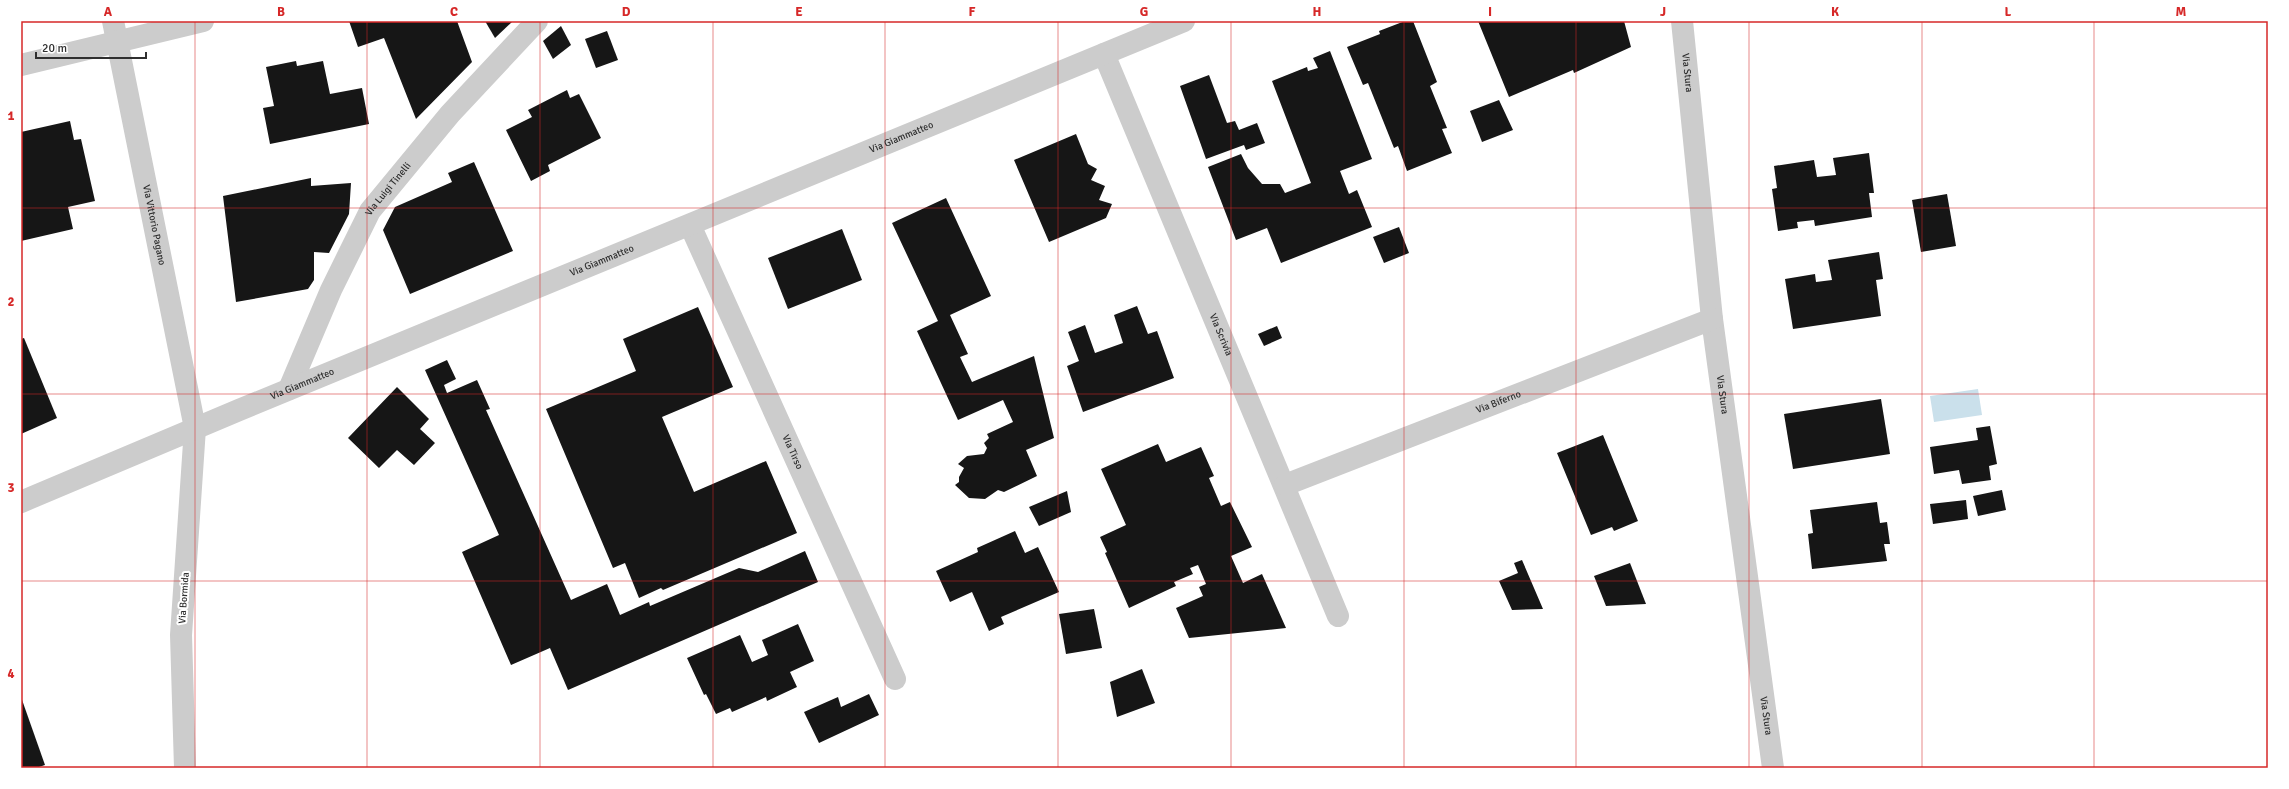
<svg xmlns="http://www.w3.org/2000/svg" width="2289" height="789" font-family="Signika,sans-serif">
<rect width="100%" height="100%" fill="#fff"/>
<polygon fill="#cae0eb" points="1978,389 1982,415 1934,422 1930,396"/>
<g fill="#161616">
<polygon points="349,21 457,21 472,62 416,119 384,38 358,47"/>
<polygon points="485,21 513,21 495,38"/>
<polygon points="1405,21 1413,21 1437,82 1430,86 1447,128 1442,129 1452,153 1407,171 1398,146 1394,148 1368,83 1363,85 1347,47 1380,34 1379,31"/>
<polygon points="1478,21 1624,21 1631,47 1574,73 1573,70 1509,97"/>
<polygon points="561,26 571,45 553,59 543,41"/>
<polygon points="607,31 618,60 596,68 585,39"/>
<polygon points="1330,51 1372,159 1340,171 1349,194 1357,190 1372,227 1281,263 1267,228 1236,240 1208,167 1241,154 1248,168 1262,184 1280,184 1285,193 1311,183 1272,81 1307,67 1308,71 1318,68 1313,58"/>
<polygon points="296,61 297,66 323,61 330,94 362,88 369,124 270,144 263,108 274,106 266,67"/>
<polygon points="1209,75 1227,123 1235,121 1239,130 1257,123 1265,143 1246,150 1244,145 1206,159 1180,86"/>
<polygon points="567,90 570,98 579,94 601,138 548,165 550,171 531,181 506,130 532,117 528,110"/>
<polygon points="1499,100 1513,130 1482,142 1470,111"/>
<polygon points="70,121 74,140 81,139 95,201 68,207 73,229 21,241 21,132"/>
<polygon points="1076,134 1088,164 1097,169 1091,180 1105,186 1099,200 1112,204 1106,218 1049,242 1014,160"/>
<polygon points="1869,153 1874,193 1869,193 1872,217 1815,226 1814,220 1797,222 1798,228 1778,231 1772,189 1777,188 1774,166 1814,160 1817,177 1836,175 1833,158"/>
<polygon points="474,162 513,251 410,294 383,230 395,207 452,182 448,173"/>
<polygon points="311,178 311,186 351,183 349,214 329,253 314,252 314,280 308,289 236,302 223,196"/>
<polygon points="1947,194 1956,246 1921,252 1912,200"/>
<polygon points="946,198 991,296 950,315 968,354 960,357 972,382 1034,356 1054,438 1026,450 1037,476 1004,492 998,490 985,499 969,498 955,485 959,482 959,477 964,468 958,464 967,456 984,454 987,448 984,443 989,438 987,434 1013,422 1003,400 958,420 917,331 938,321 892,223"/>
<polygon points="1399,227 1409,253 1384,263 1373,237"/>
<polygon points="842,229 862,280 788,309 768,258"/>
<polygon points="1879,252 1883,279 1876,280 1881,316 1793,329 1785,279 1815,274 1816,282 1832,280 1828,260"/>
<polygon points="1137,306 1148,334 1157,331 1174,378 1083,412 1067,366 1079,361 1068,332 1085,325 1095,353 1123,343 1114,315"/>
<polygon points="698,307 733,387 662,417 694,492 766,461 797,533 663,590 661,588 639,598 625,563 613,568 546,409 636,371 623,339"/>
<polygon points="1277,326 1282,338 1264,346 1258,334"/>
<polygon points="24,338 57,418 21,434 21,339"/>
<polygon points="447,360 456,379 444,385 447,393 477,380 490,409 486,410 571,600 607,584 620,615 649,602 650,606 739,568 758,572 805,551 818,582 568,690 550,648 511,665 462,552 499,535 425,370"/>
<polygon points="397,387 429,419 420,429 435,443 414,465 397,450 379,468 348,438"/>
<polygon points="1881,399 1890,454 1793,469 1784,414"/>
<polygon points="1990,426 1997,464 1989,466 1991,480 1962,484 1959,470 1934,474 1930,447 1978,440 1976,428"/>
<polygon points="1603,435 1638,521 1614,531 1612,527 1591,535 1557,453"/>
<polygon points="1158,444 1166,462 1201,447 1214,476 1209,478 1221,506 1230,502 1252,547 1231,556 1243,583 1262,574 1286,628 1189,638 1176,608 1203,596 1199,587 1206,584 1198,565 1190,568 1193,574 1174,582 1176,586 1129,608 1105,553 1107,552 1100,537 1126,525 1101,469"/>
<polygon points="2002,490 2006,510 1978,516 1973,496"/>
<polygon points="1067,491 1071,512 1039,526 1029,507"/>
<polygon points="1966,500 1968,519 1933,524 1930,504"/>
<polygon points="1877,502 1880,523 1887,522 1890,544 1884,544 1887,561 1812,569 1808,534 1813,533 1810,510"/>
<polygon points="1015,531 1025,553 1038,547 1059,592 1001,617 1004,624 989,631 972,592 950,602 936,571 978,552 977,548"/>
<polygon points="1522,560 1543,609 1512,610 1499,581 1518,573 1514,563"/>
<polygon points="1630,563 1646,604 1606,606 1594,576"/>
<polygon points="1094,609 1102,648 1066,654 1059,614"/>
<polygon points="798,624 814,661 790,672 797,687 767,701 766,697 732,712 730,708 716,714 706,694 704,695 687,658 740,635 752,662 768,655 762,640"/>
<polygon points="1142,669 1155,703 1117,717 1110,682"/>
<polygon points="869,694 879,715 819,743 804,712 838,697 841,707"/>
<polygon points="21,697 45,765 36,768 21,768"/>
</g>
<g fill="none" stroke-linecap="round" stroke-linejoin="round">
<g stroke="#ccc" stroke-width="22">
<path id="s1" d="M113 21 195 428 181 635 185 768"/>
<path id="s2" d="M1682 21 1712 319 1773 768"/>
<path id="s3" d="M1104 54 1338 616"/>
<polyline points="21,65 203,21"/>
<path id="s4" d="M690 225 895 679"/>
<path id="s5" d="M289 389 331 290 370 211 450 114 537 21"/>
<path id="s6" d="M1285 485 1712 319"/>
</g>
<path stroke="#ccc" stroke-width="22" id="s7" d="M21 502 239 410 1184 21"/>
</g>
<path fill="none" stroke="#d62828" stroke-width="1" stroke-opacity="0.55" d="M195 21V768M367 21V768M540 21V768M713 21V768M885 21V768M1058 21V768M1231 21V768M1404 21V768M1576 21V768M1749 21V768M1922 21V768M2094 21V768M21 208H2268M21 394H2268M21 581H2268"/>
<g text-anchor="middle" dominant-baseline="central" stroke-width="4" stroke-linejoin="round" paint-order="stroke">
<g font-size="10" fill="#2f2f2f" stroke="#fff">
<text stroke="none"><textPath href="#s2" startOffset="52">Via Stura</textPath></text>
<text stroke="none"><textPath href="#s7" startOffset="953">Via Giammatteo</textPath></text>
<text stroke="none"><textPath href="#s5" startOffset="224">Via Luigi Tinelli</textPath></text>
<text stroke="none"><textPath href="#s1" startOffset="208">Via Vittorio Pagano</textPath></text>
<text stroke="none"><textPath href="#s7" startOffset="629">Via Giammatteo</textPath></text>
<text stroke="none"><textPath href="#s3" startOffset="304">Via Scrivia</textPath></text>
<text stroke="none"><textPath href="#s7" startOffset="305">Via Giammatteo</textPath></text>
<text stroke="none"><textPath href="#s2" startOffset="376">Via Stura</textPath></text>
<text stroke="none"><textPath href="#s6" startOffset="229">Via Biferno</textPath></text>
<text stroke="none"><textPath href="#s4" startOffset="249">Via Tirso</textPath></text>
<text transform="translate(184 598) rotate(-86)">Via Bormida</text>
<text stroke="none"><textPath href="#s2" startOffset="700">Via Stura</textPath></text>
</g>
</g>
<rect width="2289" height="789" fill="none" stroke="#ffffff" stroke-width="44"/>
<path d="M36 52v6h110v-6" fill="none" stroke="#2f2f2f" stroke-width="2"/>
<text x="42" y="52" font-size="12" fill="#2f2f2f" stroke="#ffffff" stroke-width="3" paint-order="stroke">20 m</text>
<rect x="22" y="22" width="2245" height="745" fill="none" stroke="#d62828" stroke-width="1.5"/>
<g font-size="13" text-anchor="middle" font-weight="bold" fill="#d62828">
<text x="108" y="16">A</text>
<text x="281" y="16">B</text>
<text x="454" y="16">C</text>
<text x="626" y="16">D</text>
<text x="799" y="16">E</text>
<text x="972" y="16">F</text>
<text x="1144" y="16">G</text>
<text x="1317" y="16">H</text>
<text x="1490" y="16">I</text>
<text x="1663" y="16">J</text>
<text x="1835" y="16">K</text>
<text x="2008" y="16">L</text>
<text x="2181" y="16">M</text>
<text x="11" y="120">1</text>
<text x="11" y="306">2</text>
<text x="11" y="492">3</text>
<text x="11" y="678">4</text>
</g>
</svg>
